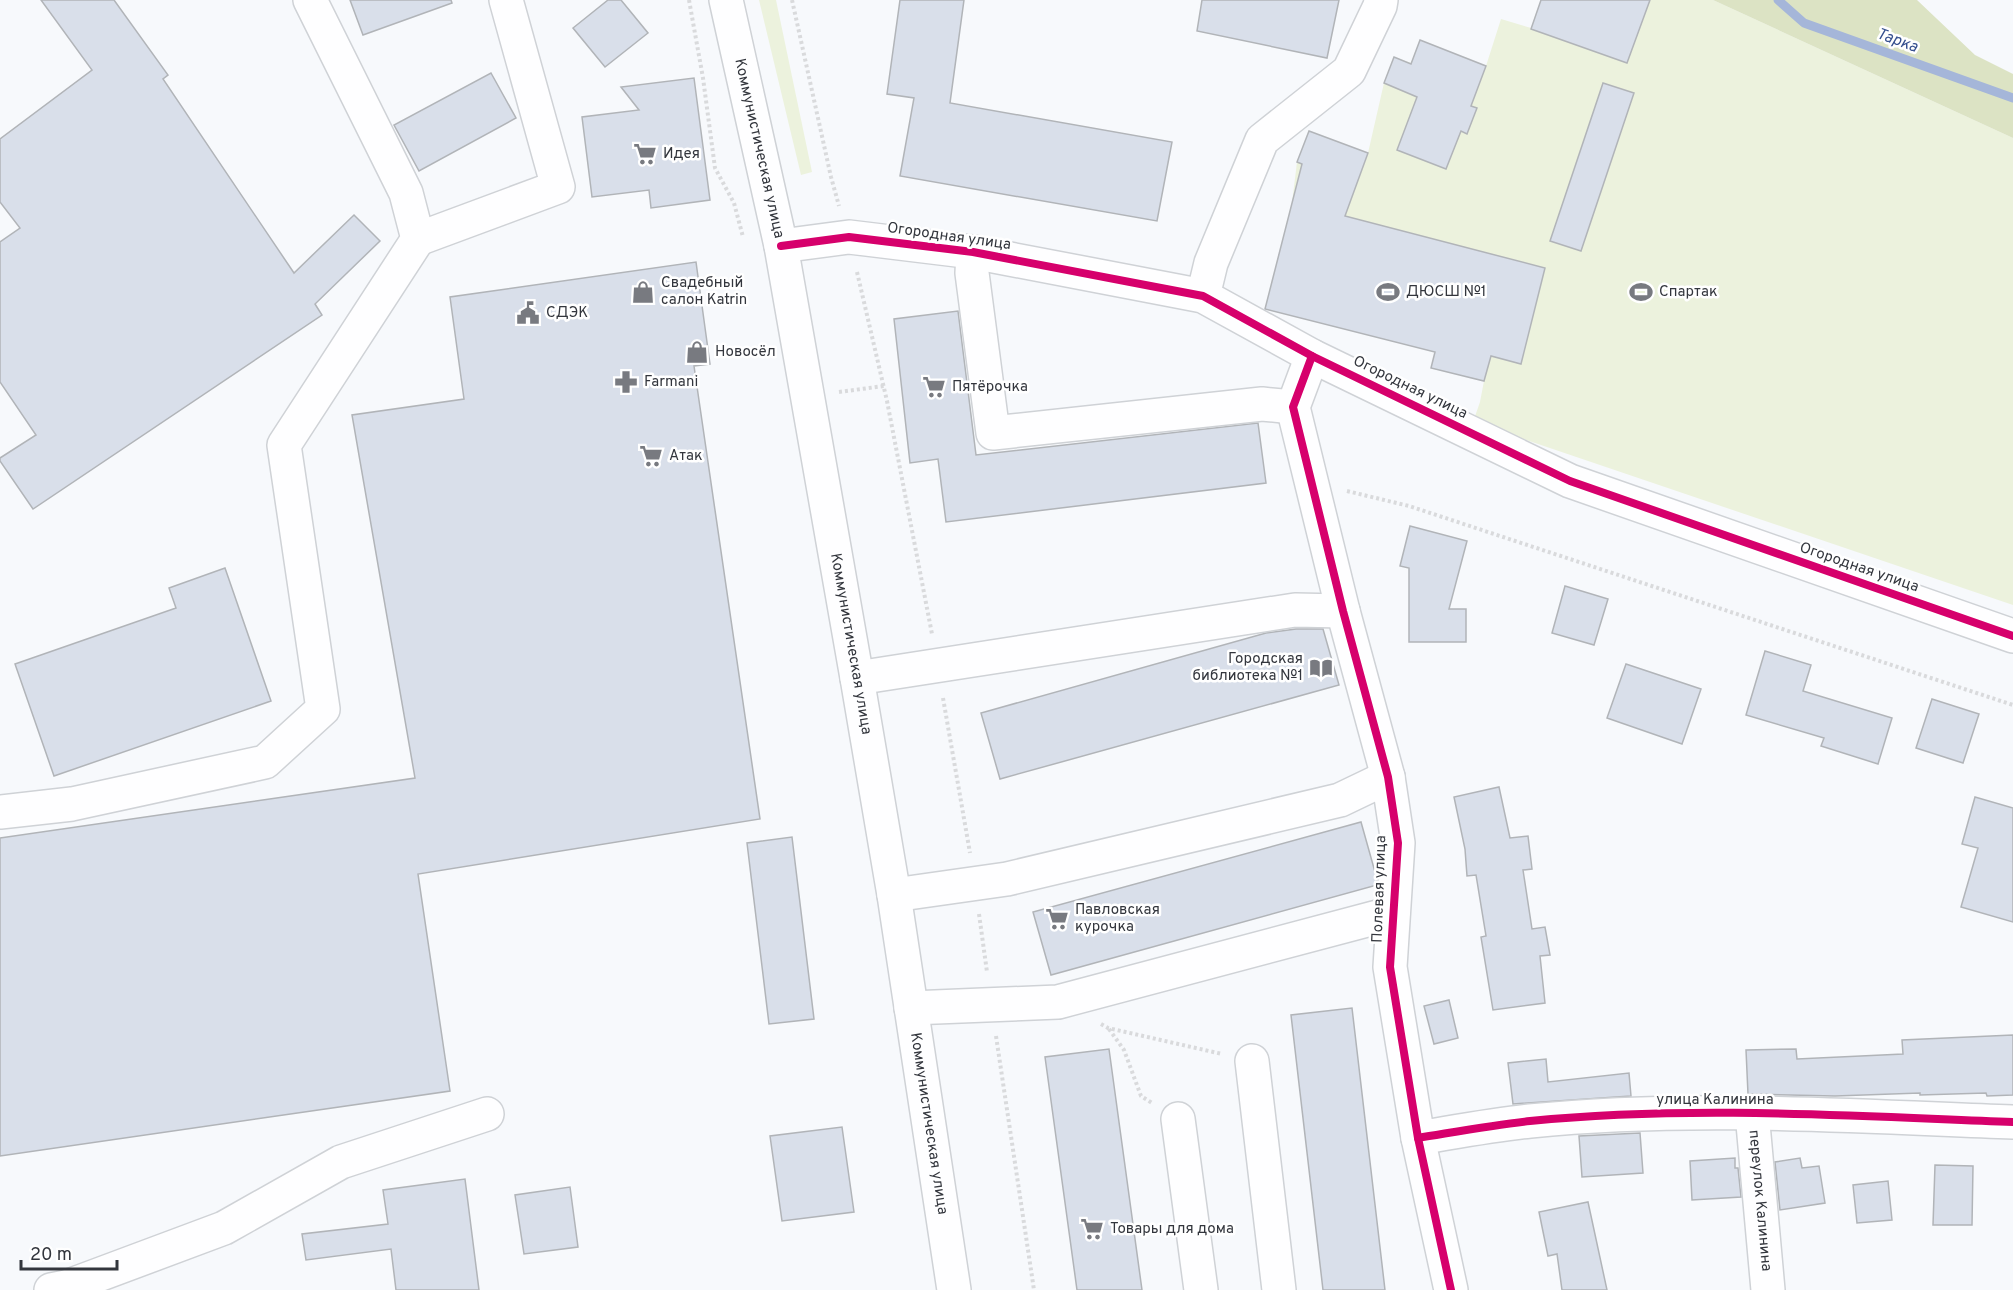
<svg xmlns="http://www.w3.org/2000/svg" width="2013" height="1290" font-family="Overpass,sans-serif">
<rect width="100%" height="100%" fill="#f7f9fc"/>
<g fill="#ecf2dd">
<polygon points="759,0 776,0 812,172 801,175"/>
<polygon points="1541,0 1713,0 2013,138 2013,605 1473,422 1480,402 1484,381 1431,368 1435,352 1265,309 1292,203 1297,162 1309,131 1368,153 1384,83 1394,57 1411,63 1420,40 1486,66 1501,19 1531,28"/>
</g>
<polygon fill="#dce3c4" points="1713,0 1917,0 1975,55 2013,74 2013,138"/>
<g fill="none" stroke-linecap="round" stroke-linejoin="round">
<polyline stroke="#a5b6d9" stroke-width="9" points="1778,0 1804,23 2013,98"/>
</g>
<g fill="#d9dfea" stroke="#b1b4b8" stroke-width="1.5">
<polygon points="41,0 114,0 168,75 163,79 294,273 354,215 380,241 315,304 322,315 33,509 0,461 0,458 36,435 0,382 0,242 20,228 0,202 0,139 92,70"/>
<polygon points="350,0 451,0 452,3 363,35"/>
<polygon points="608,0 621,0 648,33 605,67 573,28"/>
<polygon points="900,0 964,0 950,103 1172,142 1157,221 900,176 914,98 887,94"/>
<polygon points="1202,0 1339,0 1327,58 1197,31"/>
<polygon points="1541,0 1650,0 1627,63 1531,29"/>
<polygon points="1420,40 1486,66 1471,106 1477,108 1467,134 1461,131 1446,169 1397,150 1417,97 1384,83 1394,57 1411,64"/>
<polygon points="491,73 516,118 419,171 394,125"/>
<polygon points="694,78 710,200 651,208 649,190 592,197 582,117 639,110 621,87"/>
<polygon points="1603,83 1634,93 1581,251 1550,241"/>
<polygon points="1309,131 1368,153 1345,216 1545,268 1521,364 1491,356 1484,381 1431,368 1435,352 1265,309 1302,164 1297,162"/>
<polygon points="696,262 710,364 694,366 760,819 418,874 450,1091 0,1156 0,838 415,778 352,415 464,399 450,297"/>
<polygon points="958,311 976,455 1258,423 1266,483 946,522 938,459 910,463 894,319"/>
<polygon points="1410,526 1467,541 1449,609 1466,609 1466,642 1409,642 1409,568 1400,566"/>
<polygon points="225,568 271,701 54,776 15,664 176,608 169,588"/>
<polygon points="1565,586 1608,599 1594,645 1552,633"/>
<polygon points="1296,629 1323,629 1339,685 1000,779 981,713 1266,633"/>
<polygon points="1765,651 1811,665 1803,691 1892,718 1878,764 1821,746 1824,738 1746,715"/>
<polygon points="1626,664 1701,689 1682,744 1607,718"/>
<polygon points="1932,699 1979,714 1963,763 1916,748"/>
<polygon points="1499,787 1510,838 1528,836 1532,869 1523,870 1532,929 1545,927 1550,955 1540,956 1545,1003 1493,1010 1481,937 1486,936 1476,875 1467,876 1465,849 1454,797"/>
<polygon points="1975,797 2013,808 2013,922 1961,907 1978,848 1962,844"/>
<polygon points="1361,822 1377,879 1377,885 1051,975 1033,912"/>
<polygon points="792,837 814,1019 769,1024 747,843"/>
<polygon points="1449,1000 1458,1038 1434,1044 1424,1006"/>
<polygon points="1352,1008 1385,1290 1323,1290 1291,1015"/>
<polygon points="2013,1035 2013,1095 1987,1096 1986,1093 1920,1095 1920,1093 1835,1096 1748,1094 1746,1050 1796,1049 1797,1059 1903,1054 1902,1040"/>
<polygon points="1109,1049 1142,1290 1077,1290 1045,1057"/>
<polygon points="1546,1059 1548,1082 1629,1073 1631,1096 1513,1104 1508,1063"/>
<polygon points="842,1127 854,1212 782,1221 770,1136"/>
<polygon points="1640,1133 1643,1173 1582,1177 1579,1136"/>
<polygon points="1735,1158 1735,1168 1738,1168 1741,1197 1692,1200 1690,1161"/>
<polygon points="1800,1158 1802,1168 1819,1166 1825,1203 1780,1210 1775,1162"/>
<polygon points="1935,1165 1973,1166 1972,1225 1933,1225"/>
<polygon points="465,1179 479,1290 396,1290 391,1249 306,1260 302,1234 388,1224 383,1190"/>
<polygon points="1888,1181 1892,1220 1857,1223 1853,1185"/>
<polygon points="570,1187 578,1247 524,1254 515,1195"/>
<polygon points="1588,1202 1607,1290 1562,1290 1557,1254 1548,1256 1539,1212"/>
</g>
<g fill="none" stroke-linecap="round" stroke-linejoin="round">
<g stroke="#cfd2d6" stroke-width="36">
<g id="minor">
<polyline points="418,239 558,187 506,0"/>
<polyline points="781,246 849,237 973,252 1203,296 1312,356 1570,481 2013,636"/>
<polyline points="973,252 972,273 993,433 1262,404 1293,407"/>
<polyline points="1203,296 1211,263 1262,140 1349,71 1380,6 1381,0"/>
<polyline points="1312,356 1293,407 1343,611 1388,777 1398,843 1390,967 1418,1138 1451,1290"/>
<polyline points="857,678 1295,610 1343,611"/>
<polyline points="0,812 72,804 265,762 323,709 284,445 418,239 406,193 310,0"/>
<polyline points="894,895 1007,879 1340,800 1388,777"/>
<polyline points="911,1008 1058,1002 1393,913"/>
<polyline points="1252,1061 1279,1290"/>
<path id="s1" d="M1752 1113 1768 1290"/>
<polyline points="1178,1119 1201,1290"/>
<path d="M1418 1138C1455 1132 1492 1125 1530 1121 1691 1105 1852 1116 2013 1122"/>
<polyline points="51,1290 66,1287 224,1228 341,1162 487,1114"/>
</g>
</g>
<g stroke="#cfd2d6" stroke-width="36">
<g id="major">
<path id="s2" d="M726 0 781 246 857 678 894 895 954 1290"/>
</g>
</g>
<g stroke="#d9dadc" stroke-width="4" stroke-dasharray="3 3" stroke-linecap="butt">
<polyline points="689,0 703,78 715,168 734,203 743,237"/>
<polyline points="792,0 831,177 839,206"/>
<polyline points="857,272 887,401 932,634"/>
<polyline points="839,392 884,386"/>
<polyline points="1347,491 1409,506 2013,705"/>
<polyline points="943,698 970,853"/>
<polyline points="979,914 987,972"/>
<polyline points="1101,1024 1108,1028 1222,1054"/>
<polyline points="1109,1029 1124,1050 1141,1096 1152,1103"/>
<polyline points="996,1036 1034,1290"/>
</g>
<use href="#minor" stroke="#fefeff" stroke-width="33"/>
<use href="#major" stroke="#fefeff" stroke-width="33"/>
<g stroke="#fff" stroke-width="11">
<g id="cycleway">
<polyline points="781,246 849,237 973,252 1203,296 1312,356 1570,481 2013,636"/>
<polyline points="1312,356 1293,407 1343,611 1388,777 1398,843 1390,967 1418,1138 1451,1290"/>
<path d="M1418 1138C1455 1132 1492 1125 1530 1121 1691 1105 1852 1116 2013 1122"/>
</g>
</g>
<use href="#cycleway" stroke="#d6006c" stroke-width="8"/>
</g>
<defs>
<g id="supermarket-bare" transform="scale(1.8)"><path d="M-6-5.5h2.5l.6 2H6L4.5 2H-2.5L-4.4-4H-6ZM-1.5 3.2a1.3 1.3 0 1 0 .1 0ZM3 3.2a1.3 1.3 0 1 0 .1 0Z" fill="#787a80" stroke="#fff" stroke-width="2.5" paint-order="stroke"/></g>
<g id="shop-bare" transform="scale(1.8)"><path d="M-5-2.5h2.3a2.7 3.5 0 0 1 5.4 0H5L5.5 6h-11ZM-1.5-2.5h3a1.5 2.3 0 0 0-3 0Z" fill="#787a80" stroke="#fff" stroke-width="2.5" paint-order="stroke"/></g>
<g id="stadium-bare" transform="scale(1.8)"><path d="M0-5a6.5 5 0 1 0 0 10a6.5 5 0 1 0 0-10ZM-3.5-1.8h7v3.6h-7Z" fill="#787a80" stroke="#fff" stroke-width="2.5" paint-order="stroke"/></g>
<g id="civic-bare" transform="scale(1.8)"><path d="M-.6-6.5H3V-4.5H.6V-3L4-1V1h2V6H-6V1h2V-1L-.6-3ZM-1.2 2.5V6h2.4V2.5Z" fill="#787a80" stroke="#fff" stroke-width="2.5" paint-order="stroke"/></g>
<g id="pharmacy-bare" transform="scale(1.8)"><path d="M-2-6h4v4h4v4h-4v4h-4v-4h-4v-4h4Z" fill="#787a80" stroke="#fff" stroke-width="2.5" paint-order="stroke"/></g>
<g id="library-bare" transform="scale(1.8)"><path d="M-6-4Q-3-5.5-.7-3.5V5Q-3 3-6 4ZM6-4Q3-5.5 .7-3.5V5Q3 3 6 4Z" fill="#787a80" stroke="#fff" stroke-width="2.5" paint-order="stroke"/></g>
</defs>
<g fill-rule="evenodd">
<use href="#supermarket-bare" x="645" y="154"/>
<use href="#shop-bare" x="643" y="292"/>
<use href="#stadium-bare" x="1388" y="292"/>
<use href="#stadium-bare" x="1641" y="292"/>
<use href="#civic-bare" x="528" y="313"/>
<use href="#shop-bare" x="697" y="352"/>
<use href="#pharmacy-bare" x="626" y="382"/>
<use href="#supermarket-bare" x="934" y="387"/>
<use href="#supermarket-bare" x="651" y="456"/>
<use href="#library-bare" x="1321" y="668"/>
<use href="#supermarket-bare" x="1057" y="919"/>
<use href="#supermarket-bare" x="1092" y="1229"/>
</g>
<g text-anchor="middle" dominant-baseline="central" stroke-width="5" stroke-linejoin="round" paint-order="stroke">
<g font-size="15" fill="#33363d" stroke="#fff">
<text stroke="none"><textPath href="#s2" startOffset="152">Коммунистическая улица</textPath></text>
<text transform="translate(949 237) rotate(8)">Огородная улица</text>
<text transform="translate(1410 388) rotate(26)">Огородная улица</text>
<text transform="translate(1859 568) rotate(19)">Огородная улица</text>
<text stroke="none"><textPath href="#s2" startOffset="656">Коммунистическая улица</textPath></text>
<text transform="translate(1380 889) rotate(-88)">Полевая улица</text>
<text x="1715" y="1100">улица Калинина</text>
<text stroke="none"><textPath href="#s2" startOffset="1142">Коммунистическая улица</textPath></text>
<text stroke="none"><textPath href="#s1" startOffset="88">переулок Калинина</textPath></text>
</g>
<g font-size="15" fill="#33363d" stroke="#fff" text-anchor="start">
<text x="663" y="154">Идея</text>
<text x="661" y="283">Свадебный<tspan x="661" dy="17">салон Katrin</tspan></text>
<text x="1406" y="292">ДЮСШ №1</text>
<text x="1659" y="292">Спартак</text>
<text x="546" y="313">СДЭК</text>
<text x="715" y="352">Новосёл</text>
<text x="644" y="382">Farmani</text>
<text x="952" y="387">Пятёрочка</text>
<text x="669" y="456">Атак</text>
<text x="1303" y="659" text-anchor="end">Городская<tspan x="1303" dy="17">библиотека №1</tspan></text>
<text x="1075" y="910">Павловская<tspan x="1075" dy="17">курочка</tspan></text>
<text x="1110" y="1229">Товары для дома</text>
</g>
<g font-size="16" font-style="italic" fill="#354f8e" stroke="#fff">
<text transform="translate(1897 41) rotate(20)">Тарка</text>
</g>
</g>
<path d="M21 1260v9h96v-9" fill="none" stroke="#33363d" stroke-width="3"/>
<text x="30" y="1260" font-size="18" fill="#33363d" stroke="#ffffff" stroke-width="4.5" paint-order="stroke">20 m</text>
</svg>
